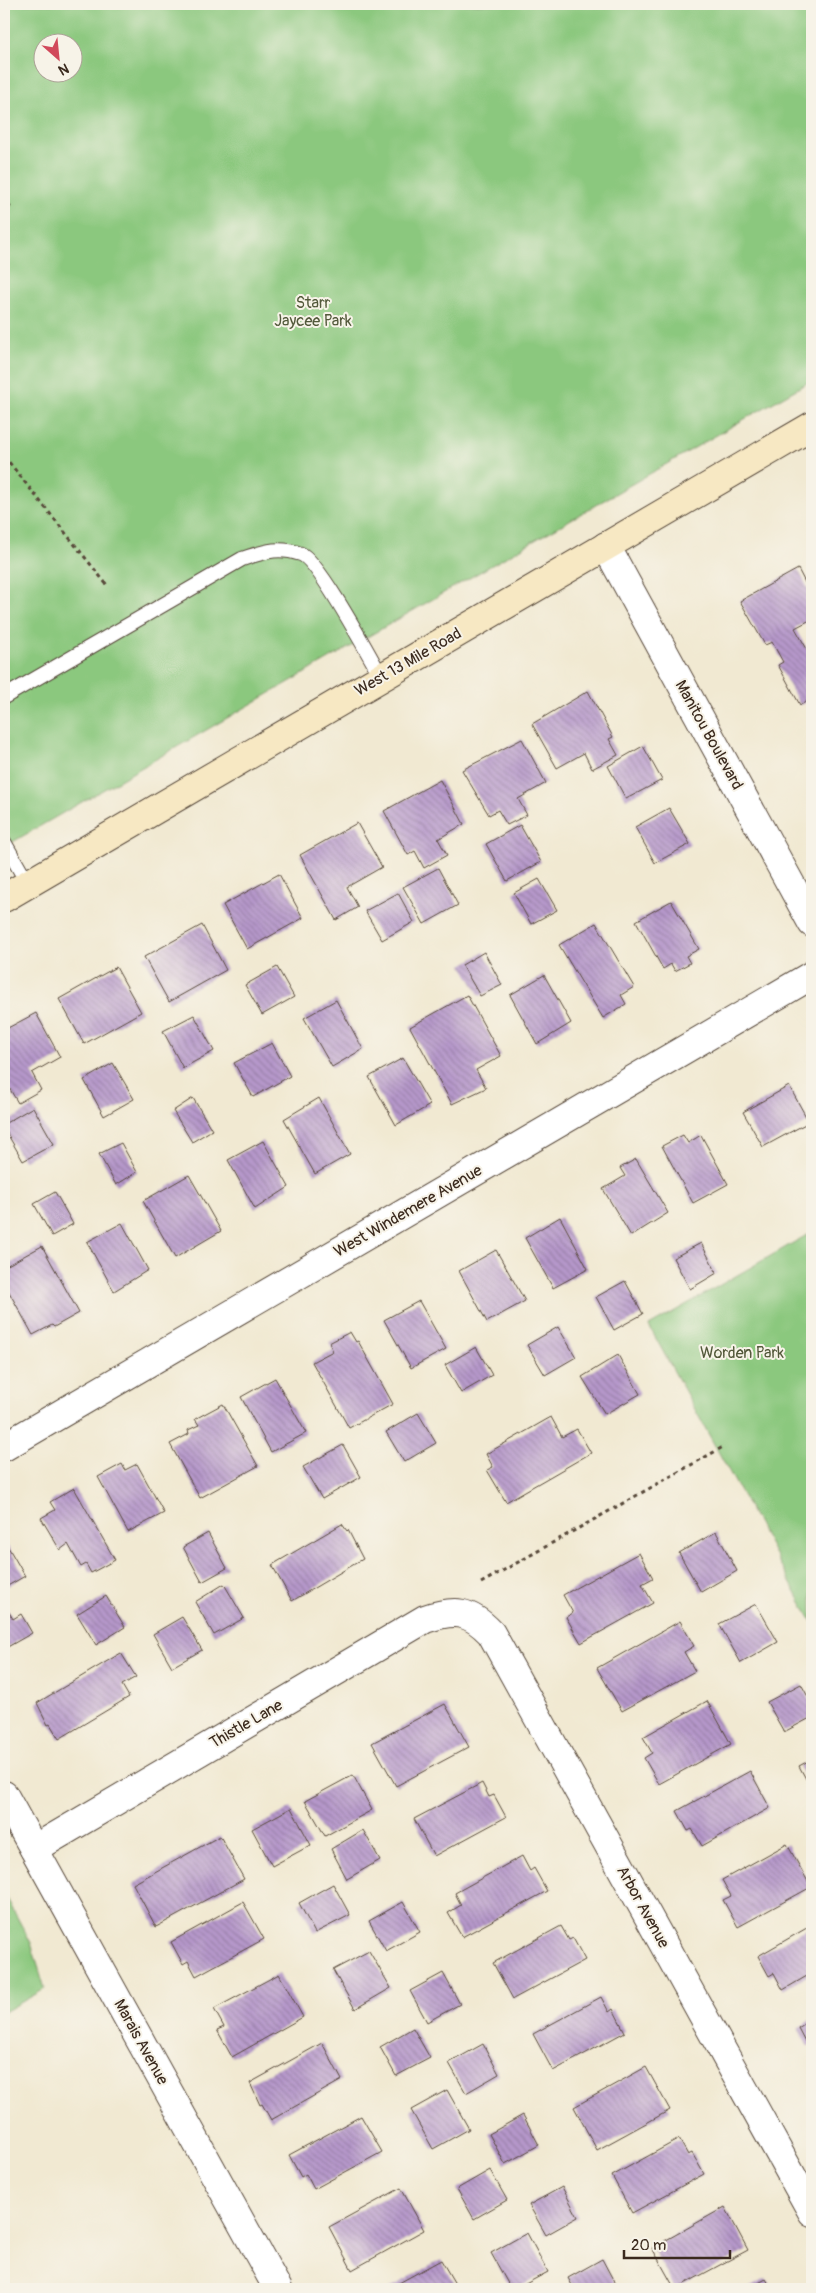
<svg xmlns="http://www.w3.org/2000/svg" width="816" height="2293" font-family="Pangolin,sans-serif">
<defs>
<pattern id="building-back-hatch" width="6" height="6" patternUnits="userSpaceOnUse" patternTransform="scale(1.25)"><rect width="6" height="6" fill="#b698cb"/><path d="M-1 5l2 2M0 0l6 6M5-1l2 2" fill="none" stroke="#957ca4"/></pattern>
</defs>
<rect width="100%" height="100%" fill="#f7f3e8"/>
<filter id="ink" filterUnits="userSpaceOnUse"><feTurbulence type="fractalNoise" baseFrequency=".02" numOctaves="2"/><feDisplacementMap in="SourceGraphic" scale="10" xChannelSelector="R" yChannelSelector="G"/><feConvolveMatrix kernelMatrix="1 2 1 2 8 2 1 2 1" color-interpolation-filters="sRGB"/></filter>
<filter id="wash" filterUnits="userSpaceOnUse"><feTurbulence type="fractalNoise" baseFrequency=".0096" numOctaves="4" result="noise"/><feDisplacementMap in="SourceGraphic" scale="20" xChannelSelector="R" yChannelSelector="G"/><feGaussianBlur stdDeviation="1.12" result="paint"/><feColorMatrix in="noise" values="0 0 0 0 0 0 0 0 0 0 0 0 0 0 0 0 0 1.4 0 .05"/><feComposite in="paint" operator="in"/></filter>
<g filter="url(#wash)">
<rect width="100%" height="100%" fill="#f1e9d2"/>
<g fill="#8bc87e" stroke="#63794e" fill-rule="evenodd">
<path d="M4 4H812V380L4 847ZM42 42H72V72H42Z"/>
<polygon points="812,1232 812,1622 649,1326"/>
<polygon points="4,1893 31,1943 45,1989 4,2012"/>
</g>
<g id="blocks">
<g fill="url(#building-back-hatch)">
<polygon points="4,190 11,207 4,210"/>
<polygon points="798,569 812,596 812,619 795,628 807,649 812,646 812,699 800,705 778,665 783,662 772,642 765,645 740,601"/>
<polygon points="588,691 613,737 609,739 618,755 592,769 584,753 557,768 532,724"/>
<polygon points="522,739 546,783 518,799 527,815 507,825 498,810 489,815 462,770"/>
<polygon points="643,746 662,780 626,799 608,766"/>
<polygon points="440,780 464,824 438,839 447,855 424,868 415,851 408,855 384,811"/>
<polygon points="669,808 690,844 655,863 635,827"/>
<polygon points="357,823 382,867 347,887 358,907 336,920 300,855"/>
<polygon points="520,825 541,862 507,881 486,844"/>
<polygon points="438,868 458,905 424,924 403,887"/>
<polygon points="279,874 303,918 247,949 223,905"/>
<polygon points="539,879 557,910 531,924 514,893"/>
<polygon points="398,893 414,922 382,940 365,911"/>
<polygon points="671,901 699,949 686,956 690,963 675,971 671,964 663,969 636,921"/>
<polygon points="596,923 634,987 621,995 626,1004 603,1018 559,945"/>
<polygon points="202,925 226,970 169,1002 144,957"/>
<polygon points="484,952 502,985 480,996 462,965"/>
<polygon points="116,967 141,1012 84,1044 59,999"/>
<polygon points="277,967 294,997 262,1015 245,985"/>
<polygon points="544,975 571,1023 537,1044 510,995"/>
<polygon points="467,995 501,1056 476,1070 486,1088 452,1104 410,1027"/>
<polygon points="336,1000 363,1049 332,1067 304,1018"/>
<polygon points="36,1013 60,1057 32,1073 41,1090 18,1103 8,1086 4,1088 4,1030"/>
<polygon points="194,1015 214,1051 183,1068 163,1031"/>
<polygon points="272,1043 290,1076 253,1097 234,1063"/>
<polygon points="403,1058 430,1105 396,1125 369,1077"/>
<polygon points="113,1063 134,1099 104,1116 84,1080"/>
<polygon points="789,1086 809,1122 763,1147 743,1112"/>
<polygon points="193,1098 212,1130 192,1142 173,1111"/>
<polygon points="319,1098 350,1154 315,1174 284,1119"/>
<polygon points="33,1107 54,1144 23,1161 4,1128 4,1124"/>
<polygon points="683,1135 688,1143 701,1135 728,1184 693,1203 662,1146"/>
<polygon points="263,1141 289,1187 255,1209 228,1160"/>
<polygon points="121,1143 137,1172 116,1185 99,1154"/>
<polygon points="636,1159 668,1213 631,1236 603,1189 625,1176 620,1168"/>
<polygon points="189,1175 221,1231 175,1258 143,1201"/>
<polygon points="55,1192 73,1224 52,1236 34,1204"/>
<polygon points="560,1217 588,1269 553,1288 525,1238"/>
<polygon points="122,1223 148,1270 114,1291 87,1242"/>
<polygon points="701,1243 717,1273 690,1289 673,1258"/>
<polygon points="42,1246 79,1313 54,1327 52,1325 33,1335 4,1283 4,1267"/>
<polygon points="496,1250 525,1301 487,1322 459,1271"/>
<polygon points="625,1281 643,1314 614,1330 596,1297"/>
<polygon points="419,1301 446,1349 411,1368 384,1320"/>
<polygon points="558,1327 576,1357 545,1375 527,1345"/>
<polygon points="350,1332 356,1342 358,1341 393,1404 349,1428 312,1362 333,1351 329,1343"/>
<polygon points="476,1347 492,1375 461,1393 445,1365"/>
<polygon points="618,1355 640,1394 605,1414 582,1377"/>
<polygon points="275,1378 306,1433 271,1452 241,1397"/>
<polygon points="223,1404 258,1466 200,1498 170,1444 189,1434 188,1430 199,1425 195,1419"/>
<polygon points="418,1413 436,1443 404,1462 386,1432"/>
<polygon points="551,1417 562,1437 577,1429 591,1453 506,1502 487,1470 493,1467 486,1454"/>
<polygon points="343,1445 361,1477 322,1499 303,1467"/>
<polygon points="122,1464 125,1470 137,1464 164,1513 128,1532 98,1477"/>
<polygon points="74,1488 115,1560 91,1573 86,1564 81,1567 68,1544 60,1550 41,1518 55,1510 50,1502"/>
<polygon points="342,1524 347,1531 348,1530 363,1559 292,1601 272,1565"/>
<polygon points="716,1532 737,1571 701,1592 679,1553"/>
<polygon points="208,1533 227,1568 202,1582 183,1547"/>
<polygon points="4,1540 25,1576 4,1588"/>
<polygon points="639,1553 653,1578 642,1584 653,1603 581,1643 566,1617 573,1613 563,1595"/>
<polygon points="224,1584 244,1618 214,1635 195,1602"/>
<polygon points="106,1596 125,1627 96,1645 77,1614"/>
<polygon points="4,1604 13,1619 21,1614 32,1633 4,1649"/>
<polygon points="756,1604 778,1642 741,1663 719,1624"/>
<polygon points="182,1617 202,1650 172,1667 153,1634"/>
<polygon points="680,1621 694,1646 684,1652 695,1671 622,1711 597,1668"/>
<polygon points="121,1653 136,1677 122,1685 129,1697 59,1739 50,1724 48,1725 37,1703"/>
<polygon points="801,1684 812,1704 812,1717 784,1732 767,1702"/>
<polygon points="707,1701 731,1744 659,1784 644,1758 652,1753 643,1737"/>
<polygon points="445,1704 469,1747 396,1786 372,1743"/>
<polygon points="812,1759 812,1790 799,1766"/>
<polygon points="750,1771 770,1808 702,1846 692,1829 688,1831 677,1811"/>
<polygon points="353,1775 372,1810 325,1836 305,1801"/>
<polygon points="482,1783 489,1797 494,1795 506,1817 434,1856 414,1819"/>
<polygon points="291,1808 311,1845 272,1866 252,1829"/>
<polygon points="363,1830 380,1860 347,1879 331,1849"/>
<polygon points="220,1836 244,1879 156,1927 133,1884"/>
<polygon points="787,1844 811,1887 738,1927 723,1900 731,1896 722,1880"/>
<polygon points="522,1856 530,1871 534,1868 547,1891 462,1937 448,1913 461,1905 455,1893"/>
<polygon points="333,1884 350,1915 315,1933 299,1903"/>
<polygon points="243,1902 264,1939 196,1976 188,1961 183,1964 171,1942"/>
<polygon points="403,1902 420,1932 386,1951 369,1921"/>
<polygon points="812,1925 812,1973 783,1990 774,1973 769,1976 758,1956"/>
<polygon points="561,1926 569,1940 573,1938 585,1960 513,1999 493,1963"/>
<polygon points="369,1951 391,1988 355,2009 333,1970"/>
<polygon points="443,1973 460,2004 427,2022 410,1991"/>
<polygon points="279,1974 303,2017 232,2057 217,2030 224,2027 214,2009"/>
<polygon points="601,1997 609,2012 613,2009 625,2032 553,2071 533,2034"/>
<polygon points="812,2019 812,2044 808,2047 798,2028"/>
<polygon points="413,2028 430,2058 396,2076 380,2047"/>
<polygon points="322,2043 342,2080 271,2120 262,2104 260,2105 250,2083"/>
<polygon points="483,2044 499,2074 466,2093 449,2063"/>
<polygon points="646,2067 670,2110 597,2150 574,2107"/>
<polygon points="447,2090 469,2129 433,2149 411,2110"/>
<polygon points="523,2115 539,2145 505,2164 489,2134"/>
<polygon points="361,2116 382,2152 314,2189 306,2174 301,2177 289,2155"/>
<polygon points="679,2139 688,2155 692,2153 704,2174 632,2213 612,2176"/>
<polygon points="490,2170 507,2200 474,2219 457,2189"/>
<polygon points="562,2187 578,2217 546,2235 529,2205"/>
<polygon points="401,2188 424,2230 352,2270 329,2227"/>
<polygon points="725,2207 748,2250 675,2289 652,2248"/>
<polygon points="527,2233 548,2272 516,2289 511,2289 491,2253"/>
<polygon points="602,2259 618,2289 574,2289 568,2278"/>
<polygon points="441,2260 458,2289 388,2289"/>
<polygon points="766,2279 772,2289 747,2289"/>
</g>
</g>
</g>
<g filter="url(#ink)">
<use href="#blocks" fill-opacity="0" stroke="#564739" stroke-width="1"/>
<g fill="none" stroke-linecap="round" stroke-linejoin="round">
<g stroke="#564739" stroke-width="16">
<g id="lane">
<path d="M4 697 242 559C264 552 277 546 301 554 318 560 370 657 382 678"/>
<polyline points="4,842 28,884"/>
</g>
</g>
<g stroke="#564739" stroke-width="30">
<g id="street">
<polyline points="606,546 812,923"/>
<polyline points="4,1447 812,975"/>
<polyline points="4,1795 278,2289"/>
<path d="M34 1849 425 1619C455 1609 469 1610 491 1633L812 2212"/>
</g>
</g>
<g stroke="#564739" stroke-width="30">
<polyline id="secondary" points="4,898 812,426"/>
</g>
<g stroke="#564739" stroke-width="3" stroke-dasharray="4 4" stroke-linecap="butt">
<polyline points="4,456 107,585"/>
<polyline points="481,1583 723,1447"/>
</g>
<use href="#lane" stroke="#fff" stroke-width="14"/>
<use href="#street" stroke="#fff" stroke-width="28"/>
<use href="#secondary" stroke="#f7e8c3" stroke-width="28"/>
</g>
</g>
<g text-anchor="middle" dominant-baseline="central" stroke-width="4" stroke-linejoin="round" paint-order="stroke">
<g font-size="16" fill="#53593b" stroke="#f7f3e8">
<text x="313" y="303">Starr<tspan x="313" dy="18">Jaycee Park</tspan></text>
<text x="742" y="1353">Worden Park</text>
</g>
<g font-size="16" fill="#3b2a1e" stroke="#f7f3e8">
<text transform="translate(408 662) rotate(-30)">West 13 Mile Road</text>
<text transform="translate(709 735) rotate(61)">Manitou Boulevard</text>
<text transform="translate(408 1211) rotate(-30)">West Windemere Avenue</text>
<text transform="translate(246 1724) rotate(-30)">Thistle Lane</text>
<text transform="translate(643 1907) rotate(61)">Arbor Avenue</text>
<text transform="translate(141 2042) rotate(61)">Marais Avenue</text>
</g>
</g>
<rect width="816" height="2293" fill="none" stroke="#f7f3e8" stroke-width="20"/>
<g transform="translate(58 58) rotate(153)"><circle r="24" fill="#f7f3e8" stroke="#aca397"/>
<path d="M0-4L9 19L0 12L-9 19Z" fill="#d1495b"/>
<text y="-8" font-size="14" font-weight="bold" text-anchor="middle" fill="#3b2a1e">N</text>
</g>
<path d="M624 2250v8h106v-8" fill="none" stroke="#3b2a1e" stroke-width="2.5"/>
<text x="631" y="2250" font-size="15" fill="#3b2a1e" stroke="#f7f3e8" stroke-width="4" paint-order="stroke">20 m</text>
</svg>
